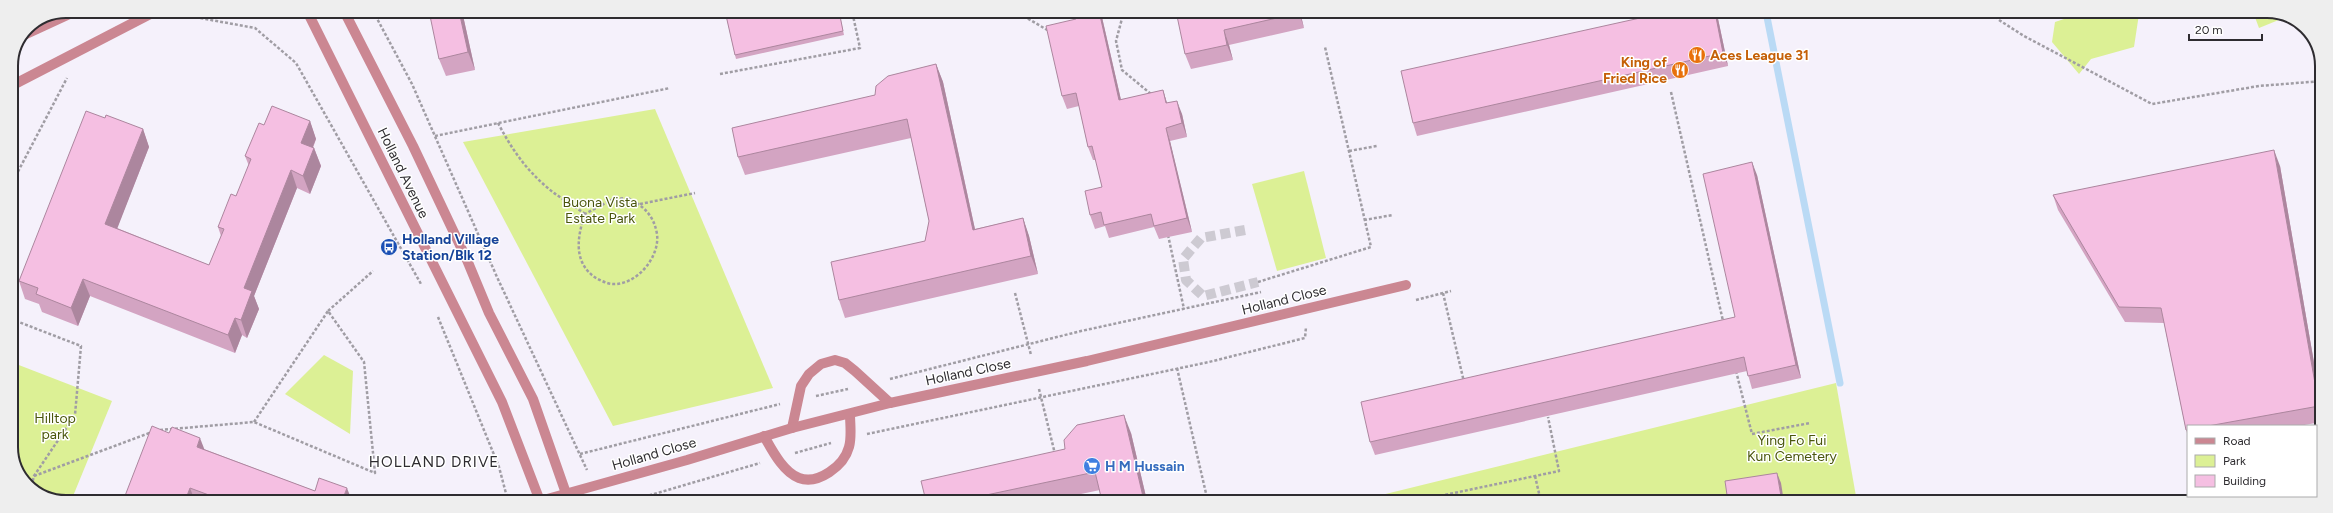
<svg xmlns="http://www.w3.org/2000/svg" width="2333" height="513" font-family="Figtree,sans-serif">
<rect width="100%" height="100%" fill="#f5f1fb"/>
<g fill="#dcf095">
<polygon points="2085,12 2139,14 2134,47 2091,59 2079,74 2052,42 2055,22"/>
<polygon points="2253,12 2278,12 2286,17 2259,28"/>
<polygon points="655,109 773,388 613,426 463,142"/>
<polygon points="1304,171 1326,258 1277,271 1252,184"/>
<polygon points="324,355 353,371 350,434 285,394"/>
<polygon points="11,362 112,401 71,501 55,501 27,486 11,454"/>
<polygon points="1836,383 1857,502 1353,502"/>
</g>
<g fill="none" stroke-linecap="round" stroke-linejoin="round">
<polyline stroke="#badaf5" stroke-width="7" points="1766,12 1840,383"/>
<polyline stroke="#cdcad2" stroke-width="10" stroke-dasharray="10 5" stroke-linecap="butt" points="1245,230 1201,238 1183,259 1186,280 1203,296 1258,282"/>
<g stroke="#a09da4" stroke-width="2.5" stroke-dasharray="3 2" stroke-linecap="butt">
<polyline points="373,11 412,84 497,277 587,470"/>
<polyline points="1015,11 1049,31"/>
<polyline points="1124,11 1116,41 1122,70 1151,94"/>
<polyline points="1993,12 1999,20 2024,36 2152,104 2259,86 2322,81"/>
<polyline points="172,18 178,14 255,28 296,63 421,284"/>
<polyline points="720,74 860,48 852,11"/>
<polyline points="1671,92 1723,321"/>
<path d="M498 123C511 148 526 170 549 189 560 198 573 205 585 214"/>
<polyline points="435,136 670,88"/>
<polyline points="1349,151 1377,146"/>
<polyline points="11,185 67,78"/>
<path d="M628 198C644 206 654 216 657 234 660 257 637 285 613 284 607 284 600 280 596 278 573 263 577 237 585 214L613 199Z"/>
<polyline points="640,204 695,193"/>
<polyline points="1364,220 1393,215"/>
<polyline points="1168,235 1184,309"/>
<polyline points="1258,282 1371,247 1325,47"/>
<polyline points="1015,293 1031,355"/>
<polyline points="1443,293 1464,382"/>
<polyline points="1416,300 1451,291"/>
<polyline points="328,311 373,271"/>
<polyline points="438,317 499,467 508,501"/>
<polyline points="11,319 81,346 75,415 34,476 31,488"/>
<polyline points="1177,368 1208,502"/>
<polyline points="1736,371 1752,434 1810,423"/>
<polyline points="890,379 1081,331 1261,292"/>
<polyline points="1039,389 1055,454"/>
<polyline points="816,396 848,389"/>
<polyline points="160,430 254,422 375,473 364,362 328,311 254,422"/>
<polyline points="867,434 1209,362 1305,338 1306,327"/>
<polyline points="795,453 831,443"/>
<polyline points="580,454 780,404"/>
<polyline points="34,476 152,432"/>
<polyline points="1535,476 1541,502"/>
<polyline points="1366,498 1366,502"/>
<polyline points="630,501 760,463"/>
<polyline points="1411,502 1559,471 1548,417"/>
</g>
<g stroke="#cb8792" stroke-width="10">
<polyline points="307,11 502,402 540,501"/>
<polyline points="344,11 413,146 467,260 489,313 533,399 568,499"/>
<polyline points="24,35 76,11"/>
<polyline points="11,86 156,11"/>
<polyline points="792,428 801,386 809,374 821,364 835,360 845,363 855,371 890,403"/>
<path d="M764 436C772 450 783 472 799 478 818 485 844 466 849 447 852 437 850 424 850 414"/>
<polyline points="540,501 687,460 792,428 890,403 1087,361 1406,285"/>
</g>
</g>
<g fill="#d3a4c2">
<polygon points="462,11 475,70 446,76 439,59"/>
<polygon points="725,11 839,11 844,35 736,59 735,55"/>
<polygon points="1300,12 1304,28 1229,45 1233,60 1191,69 1185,54 1179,15"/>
<polygon points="1101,13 1121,100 1163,90 1167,103 1182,114 1187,137 1170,141 1192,232 1159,239 1154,227 1109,238 1105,226 1095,229 1090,215 1102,187 1096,160 1093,160 1088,147 1079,106 1067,109 1062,96"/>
<polygon points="1717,14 1728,66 1417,136 1413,123"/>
<polygon points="936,64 943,82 975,229 1023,218 1029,236 1038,274 845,318 839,300 925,241 929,221 911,138 745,175 738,157 875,95"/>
<polygon points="105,118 143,129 149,147 117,228 209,265 221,236 218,227 236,196 249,166 245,156 264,125 310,121 316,139 313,148 314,148 321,166 310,194 297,188 254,296 259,309 247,338 242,335 235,353 90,296 78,326 42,312 39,304 25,299 19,281"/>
<polygon points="2280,166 2321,403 2321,422 2299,426 2188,426 2188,436 2186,430 2164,323 2125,322 2058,210 2053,195"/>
<polygon points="1757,175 1801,378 1752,389 1747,371 1375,455 1370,442 1735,317"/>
<polygon points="1131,433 1147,501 1102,501 1100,490 1048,501 926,501 1065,449"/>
<polygon points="204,449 315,491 352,501 123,501"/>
</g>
<g fill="#ac869e">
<polygon points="459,11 462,11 475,70 468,52"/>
<polygon points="1099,11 1100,11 1101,13 1124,113 1119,100"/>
<polygon points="1298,12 1300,12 1304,28 1299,13"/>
<polygon points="1715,12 1716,12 1717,14 1728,66 1723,53"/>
<polygon points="1224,30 1229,45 1233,60 1227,45"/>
<polygon points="936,64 943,82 979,248 973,230"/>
<polygon points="1163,90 1167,103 1166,103"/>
<polygon points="1177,101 1182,114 1187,137 1182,123"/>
<polygon points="310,121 316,139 307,161 301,143"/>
<polygon points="1166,128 1170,141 1192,232 1187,218"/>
<polygon points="143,129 149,147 112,242 105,224"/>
<polygon points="314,148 321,166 310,194 303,176"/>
<polygon points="2274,150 2280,166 2321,403 2321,412 2319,406"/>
<polygon points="12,151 16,163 11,175 11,152"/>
<polygon points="1752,162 1757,175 1801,378 1796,365"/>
<polygon points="291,170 297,188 254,296 259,309 247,338 241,320 244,288"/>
<polygon points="1023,218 1029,236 1038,274 1031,256"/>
<polygon points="83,279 90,296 78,326 71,308"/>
<polygon points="235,318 242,335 235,353 228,335"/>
<polygon points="1124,415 1131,433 1147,501 1144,501"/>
<polygon points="200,438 207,456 197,447"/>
<polygon points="1777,473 1781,483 1784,502 1782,502"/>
<polygon points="190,488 195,501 185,501"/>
<polygon points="347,488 352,501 342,501"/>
</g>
<g fill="#f5bfe2" stroke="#ac869e">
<polygon points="429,11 459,11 468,52 439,59"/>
<polygon points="725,11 839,11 843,31 735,55"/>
<polygon points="1074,11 1099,11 1119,100 1163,90 1166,103 1177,101 1182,123 1166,128 1187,218 1154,226 1151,214 1104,225 1101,212 1090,215 1085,191 1102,187 1092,146 1088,147 1076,93 1062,96 1046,26 1076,19"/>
<polygon points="1178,12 1298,12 1299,13 1224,30 1227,45 1185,54 1177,16 1179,15"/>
<polygon points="1667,12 1715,12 1723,53 1413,123 1401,71"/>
<polygon points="936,64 973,230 1023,218 1031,256 839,300 831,262 925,241 929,221 907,119 738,157 732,128 875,95 876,86 888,76"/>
<polygon points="272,106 310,121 301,143 314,148 303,176 291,170 244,288 252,291 241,320 235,318 228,335 83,279 71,308 36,294 38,288 19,281 86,111 105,118 106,115 143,129 105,224 209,265 224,229 218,227 231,194 236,196 251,159 245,156 259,123 264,125"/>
<polygon points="2274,150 2319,406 2208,426 2188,426 2188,430 2186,430 2161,308 2119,307 2053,195"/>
<polygon points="1752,162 1796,365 1748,376 1744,357 1370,442 1361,402 1735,317 1703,174"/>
<polygon points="1124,415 1144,501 1102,501 1095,472 958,501 926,501 921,481 1065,449 1064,440 1077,425"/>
<polygon points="152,426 169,433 172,427 200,438 197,447 315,491 319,478 347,488 342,501 225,501 190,488 185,501 123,501"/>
<polygon points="2321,453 2321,458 2316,466 2316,454"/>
<polygon points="1777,473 1782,502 1728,502 1725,481"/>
<polygon points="2222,496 2283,496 2268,502 2204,502 2204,500"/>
</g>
<defs>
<g id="restaurant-disc" transform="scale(0.9)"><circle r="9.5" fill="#e8710a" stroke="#fff"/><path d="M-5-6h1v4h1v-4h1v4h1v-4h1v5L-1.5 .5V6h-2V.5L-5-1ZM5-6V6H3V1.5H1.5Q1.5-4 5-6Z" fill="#fff"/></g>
<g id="bus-disc" transform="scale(0.9)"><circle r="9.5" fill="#1a4fb4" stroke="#fff"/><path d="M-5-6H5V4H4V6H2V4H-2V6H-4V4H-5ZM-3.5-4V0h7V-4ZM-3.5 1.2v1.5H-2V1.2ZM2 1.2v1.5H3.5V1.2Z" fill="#fff"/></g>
<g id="supermarket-disc" transform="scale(0.9)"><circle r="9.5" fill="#3f7fe0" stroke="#fff"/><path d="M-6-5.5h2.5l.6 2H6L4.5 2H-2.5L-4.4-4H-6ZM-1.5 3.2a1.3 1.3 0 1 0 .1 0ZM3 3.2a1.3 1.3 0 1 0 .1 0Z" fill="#fff"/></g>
</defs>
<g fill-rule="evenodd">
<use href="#restaurant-disc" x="1697" y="55"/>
<use href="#restaurant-disc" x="1680" y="70"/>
<use href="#bus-disc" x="389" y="247"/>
<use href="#supermarket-disc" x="1092" y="466"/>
</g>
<g text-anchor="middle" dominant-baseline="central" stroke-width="3" stroke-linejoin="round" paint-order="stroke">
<g font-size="14" font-weight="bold" fill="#c56008" stroke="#fff" text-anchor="start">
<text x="1710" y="55">Aces League 31</text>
<text x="1667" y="62" text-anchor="end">King of<tspan x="1667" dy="16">Fried Rice</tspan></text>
</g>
<g font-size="14" fill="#2e2c30" stroke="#fff">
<text transform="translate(403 173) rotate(64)">Holland Avenue</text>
<text transform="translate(1284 300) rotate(-14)">Holland Close</text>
<text transform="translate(968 372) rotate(-12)">Holland Close</text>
<text transform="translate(654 454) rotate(-16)">Holland Close</text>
</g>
<g font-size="14" fill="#4a560c" stroke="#fff">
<text x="600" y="202">Buona Vista<tspan x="600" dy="16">Estate Park</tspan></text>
<text x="55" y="418">Hilltop<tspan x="55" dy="16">park</tspan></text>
<text x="1792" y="440">Ying Fo Fui<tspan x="1792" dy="16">Kun Cemetery</tspan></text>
</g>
<g font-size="14" font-weight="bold" fill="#164399" stroke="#fff" text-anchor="start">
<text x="402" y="239">Holland Village<tspan x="402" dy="16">Station/Blk 12</tspan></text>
</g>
<g font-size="14" font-weight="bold" fill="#366cbe" stroke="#fff" text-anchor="start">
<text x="1105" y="466">H M Hussain</text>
</g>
<g font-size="15" letter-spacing="1" fill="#2e2c30" stroke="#fff">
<text x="434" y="462">HOLLAND DRIVE</text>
</g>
</g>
<path d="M0 0H2333V513H0ZM66 18H2267A48 48 0 0 1 2315 66V447A48 48 0 0 1 2267 495H66A48 48 0 0 1 18 447V66A48 48 0 0 1 66 18Z" fill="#eee" fill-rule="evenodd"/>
<path fill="none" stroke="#2e2c30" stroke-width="2" d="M66 18H2267A48 48 0 0 1 2315 66V447A48 48 0 0 1 2267 495H66A48 48 0 0 1 18 447V66A48 48 0 0 1 66 18Z"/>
<rect x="2187" y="425" width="130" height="72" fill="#ffffff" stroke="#ababac"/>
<rect x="2195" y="438" width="20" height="6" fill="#cb8792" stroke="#ababac"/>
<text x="2223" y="445" font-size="12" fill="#2e2c30">Road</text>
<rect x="2195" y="455" width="20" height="12" fill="#dcf095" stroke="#ababac"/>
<text x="2223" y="465" font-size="12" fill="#2e2c30">Park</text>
<rect x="2195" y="475" width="20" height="12" fill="#f5bfe2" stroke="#ababac"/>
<text x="2223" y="485" font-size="12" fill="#2e2c30">Building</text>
<path d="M2189 34v6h73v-6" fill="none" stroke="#2e2c30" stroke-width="2"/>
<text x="2195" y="34" font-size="12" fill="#2e2c30" stroke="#ffffff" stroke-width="3" paint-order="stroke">20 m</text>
</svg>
